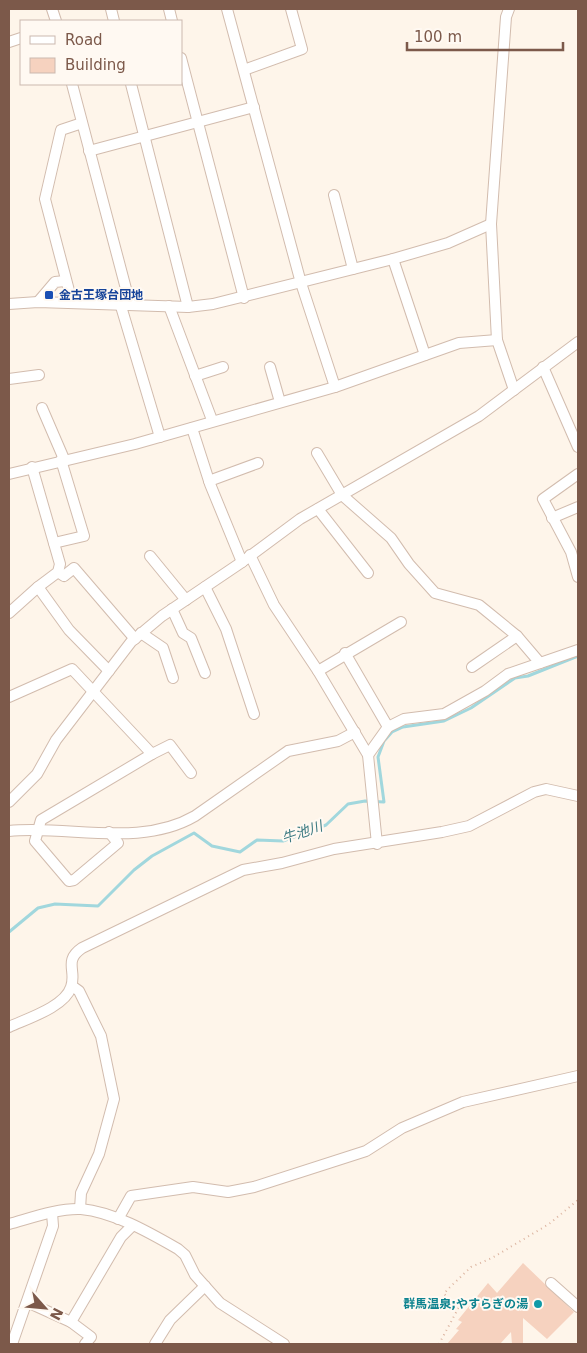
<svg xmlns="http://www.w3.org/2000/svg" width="587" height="1353" font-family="'DejaVu Sans','Noto Sans JP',sans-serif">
<rect width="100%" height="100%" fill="#fef5ea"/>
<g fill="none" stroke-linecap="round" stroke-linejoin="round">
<polyline stroke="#a1d7dd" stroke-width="3" points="9,932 38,908 55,904 98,906 134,870 152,856 194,833 212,846 240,852 257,840 283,841 326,825 348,804 365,801 384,802 378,757 384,741 392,732 403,727 444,721 471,708 515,678 528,676 578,656"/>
</g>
<polygon fill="#f6d2bf" points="523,1263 574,1312 547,1339 523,1318 523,1344 512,1344 511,1332 500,1344 447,1344 459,1330 456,1329 462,1322 458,1320 488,1283 497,1293"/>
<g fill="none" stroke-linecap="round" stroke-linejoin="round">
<g stroke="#d2bcae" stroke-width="12">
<g id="street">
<polyline points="52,9 56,21"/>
<polyline points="111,9 114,21"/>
<polyline points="169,9 172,21"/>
<polyline points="227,9 301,283 335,387"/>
<polyline points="509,9 506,17 491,224 497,340 514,390"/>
<polyline points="9,42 21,38"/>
<polyline points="181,58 244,298"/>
<polyline points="244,70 302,49 291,9"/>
<polyline points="72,84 130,304"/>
<polyline points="131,84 188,307"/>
<polyline points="89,151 254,107"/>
<polyline points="334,195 353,269"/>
<polyline points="393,259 425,355"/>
<polyline points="38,302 55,282 65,281"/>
<polyline points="72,302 45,199 61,130 82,123"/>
<polyline points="120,303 160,437"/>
<polyline points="9,304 38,302 188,307 213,304 393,259 448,243 491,224"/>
<polyline points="169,306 212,420"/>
<polyline points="270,367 280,402"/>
<polyline points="543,367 578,447"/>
<polyline points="195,376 223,367"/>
<polyline points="9,379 39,375"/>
<polyline points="42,408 64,459"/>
<polyline points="192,428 210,484 242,562"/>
<polyline points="317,453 342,495 391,538 409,564 435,593 479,605 517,636 540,663"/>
<polyline points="32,467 60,564 58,572 38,587"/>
<polyline points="9,474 135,444 335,387 459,343 497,340"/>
<polyline points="578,474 543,499 571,552 578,577"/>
<polyline points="209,481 258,463"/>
<polyline points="318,509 368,573"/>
<polyline points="552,518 578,507"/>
<polyline points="54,543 84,536 61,460"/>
<polyline points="250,555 274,605 318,671 368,755 377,844"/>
<polyline points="150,556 186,600"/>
<polyline points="58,572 64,576 74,568 135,639"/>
<polyline points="205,587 226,629 254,714"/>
<polyline points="172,609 183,633 191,638 205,673"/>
<polyline points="9,613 38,587 69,630 109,671"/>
<polyline points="141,633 163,648 173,678"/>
<polyline points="345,653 388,727"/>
<polyline points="472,667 517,636"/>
<polyline points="318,671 401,622"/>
<polyline points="9,697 72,669 152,754 41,820 35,841 69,881 74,880 118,843 109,832"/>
<polyline points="152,754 170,745 191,773"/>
<polyline points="368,755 388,727 404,719 444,714 485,691 508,674 578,650"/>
<polyline points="9,802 37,774 56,740 131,642 162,616 242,562 300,519 479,416 578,342"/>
<path d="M9 831C70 825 140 848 195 816L288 751 338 741 355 732"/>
<polyline points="72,986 79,991 101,1036 114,1099 99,1154 81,1193 80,1209"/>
<path d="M9 1027C26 1019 65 1007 71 987 77 971 63 961 82 948L243 870 282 863 334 849 442 832 469 826 534 792 546 789 578 796"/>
<polyline points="118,1219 131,1196 193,1187 228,1192 254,1187 366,1151 402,1128 463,1102 578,1076"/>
<path d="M9 1224C31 1218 58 1208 81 1209 114 1212 150 1233 178 1249L185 1255 195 1275 220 1303 284 1344"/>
<polyline points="551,1283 578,1307"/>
<polyline points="27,1302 71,1322"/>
<polyline points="12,1344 53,1226 52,1213"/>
<polyline points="85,1344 91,1337 71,1322 121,1237 132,1226"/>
<polyline points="155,1344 170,1320 205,1286"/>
</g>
</g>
<polyline stroke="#dcb5a1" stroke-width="2" stroke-dasharray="1 4" stroke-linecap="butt" points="439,1344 459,1307 444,1294 447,1290 471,1267 492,1258 549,1224 578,1200"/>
<use href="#street" stroke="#fff" stroke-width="10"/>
</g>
<rect fill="#1a4fb4" stroke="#fff9f2" stroke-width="2" x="44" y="290" width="10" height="10" rx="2.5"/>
<circle fill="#0f9aa8" stroke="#fff9f2" stroke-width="2" cx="538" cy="1304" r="5"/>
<g text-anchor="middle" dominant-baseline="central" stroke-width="4" stroke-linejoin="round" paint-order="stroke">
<g font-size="12" font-weight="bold" fill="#164399" stroke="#fff9f2" text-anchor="start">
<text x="59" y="295">金古王塚台団地</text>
</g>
<g font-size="12" font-weight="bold" fill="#0d838f" stroke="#fff9f2" text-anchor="end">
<text x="528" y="1304">群馬温泉;やすらぎの湯</text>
</g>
<g font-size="14" font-style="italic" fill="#3c7a82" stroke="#fff9f2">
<text transform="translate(302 832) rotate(-19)">牛池川</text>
</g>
</g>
<rect width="587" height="1353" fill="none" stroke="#7c594a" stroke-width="20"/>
<rect x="20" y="20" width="162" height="65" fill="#fff9f2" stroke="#cbb9af"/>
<rect x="30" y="36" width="25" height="8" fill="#ffffff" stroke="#cbb9af"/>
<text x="65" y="45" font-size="15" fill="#7c594a">Road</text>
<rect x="30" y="58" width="25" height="15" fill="#f6d2bf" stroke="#cbb9af"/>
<text x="65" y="70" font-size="15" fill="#7c594a">Building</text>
<g transform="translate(45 1308) rotate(117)" stroke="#fff9f2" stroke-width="4" paint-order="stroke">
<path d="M0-4L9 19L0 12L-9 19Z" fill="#7c594a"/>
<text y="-8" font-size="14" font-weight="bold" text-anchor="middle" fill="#7c594a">N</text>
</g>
<path d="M407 42v8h156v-8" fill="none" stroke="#7c594a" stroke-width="2.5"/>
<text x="414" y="42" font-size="15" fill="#7c594a" stroke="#fff9f2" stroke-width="4" paint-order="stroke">100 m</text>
</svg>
